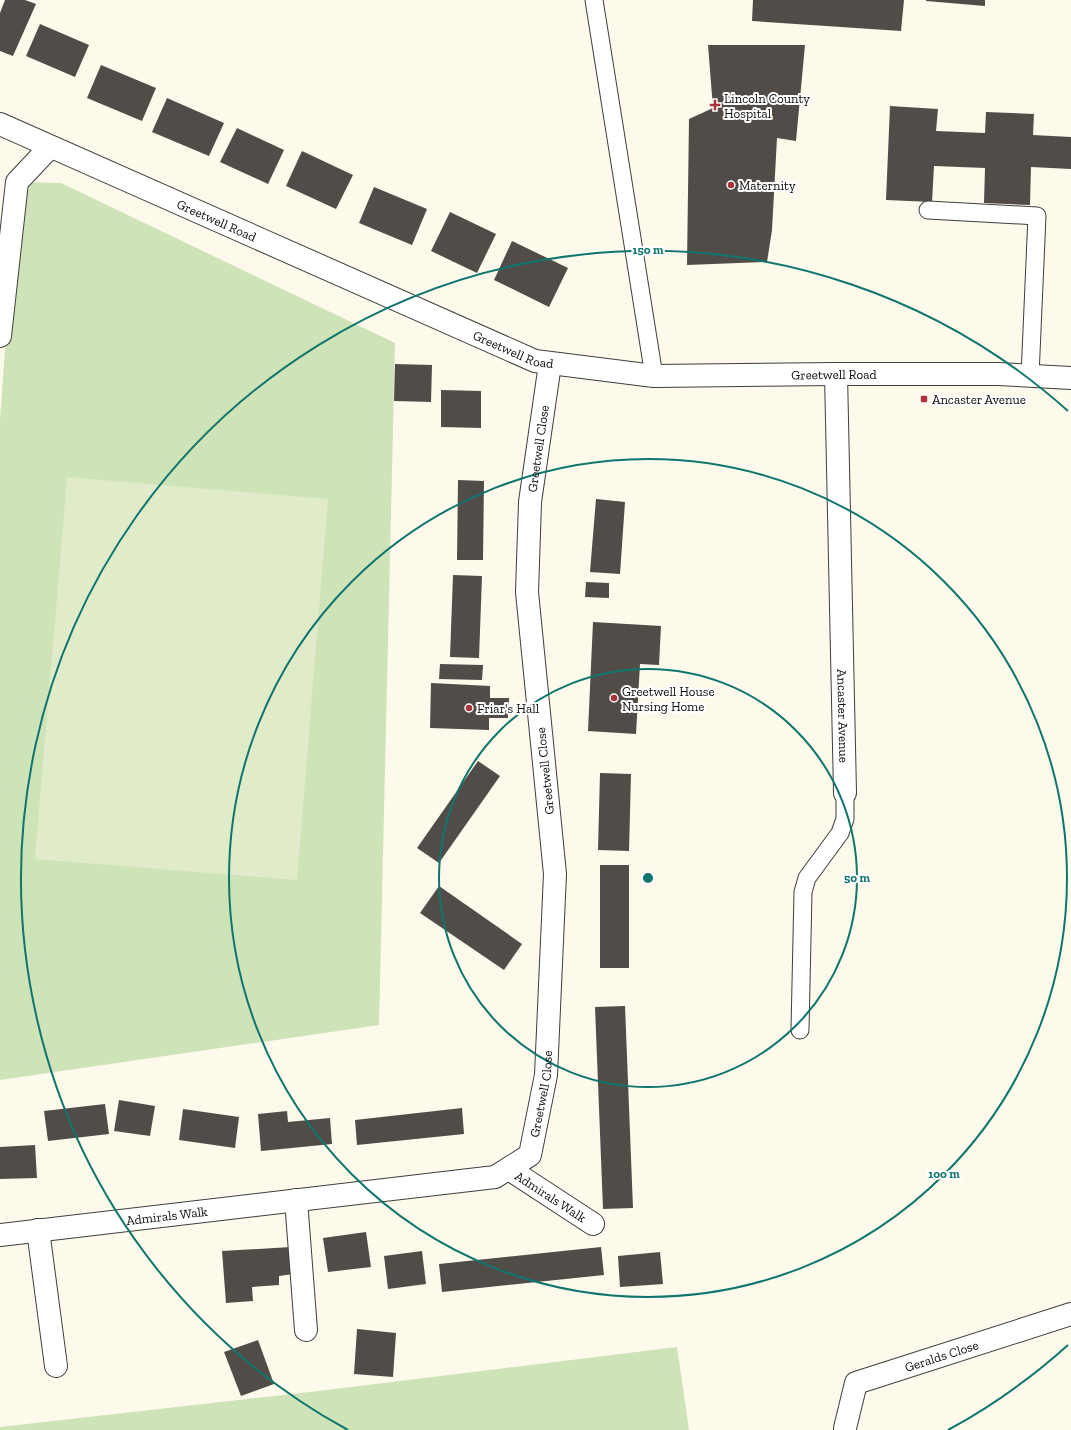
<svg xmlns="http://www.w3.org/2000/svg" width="1071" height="1430" font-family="'Zilla Slab',serif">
<rect width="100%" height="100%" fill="#fdf9eb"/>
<g fill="#cfe3b9">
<polygon points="17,182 61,183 395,343 379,1025 0,1080 0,420"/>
<polygon points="677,1347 689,1430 0,1430 0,1427 310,1392"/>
</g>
<polygon fill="#e0ebc9" points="67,477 328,499 297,880 35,859"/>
<g fill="#524c48">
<polygon points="5,0 25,0 36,4 13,56 0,51 0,13"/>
<polygon points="753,0 904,0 901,31 752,21"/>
<polygon points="926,0 985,0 985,6 926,1"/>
<polygon points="40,24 89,45 75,77 26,56"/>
<polygon points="708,45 805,45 796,141 777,138 772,230 767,262 687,265 689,119 713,108"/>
<polygon points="101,65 156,88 142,121 87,98"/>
<polygon points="167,98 224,123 209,156 152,132"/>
<polygon points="890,106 938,109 936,131 985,133 986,112 1034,114 1033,135 1071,137 1071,169 1031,167 1030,205 984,203 985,168 934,166 932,202 886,200"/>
<polygon points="237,128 284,150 268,184 220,162"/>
<polygon points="302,151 353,175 336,209 286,186"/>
<polygon points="374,187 427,209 412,245 359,223"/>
<polygon points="450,212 496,234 477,273 431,251"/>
<polygon points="512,241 568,268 549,307 494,280"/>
<polygon points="395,364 432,365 431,402 394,401"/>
<polygon points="441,390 481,391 481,428 441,427"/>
<polygon points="458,480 484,481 483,560 457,560"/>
<polygon points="596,499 625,502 620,574 590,572"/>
<polygon points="453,575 482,576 479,658 450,657"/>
<polygon points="586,582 609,583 609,598 585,597"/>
<polygon points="593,622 661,626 659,665 640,664 636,734 588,731"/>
<polygon points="440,664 483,665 482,680 439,679"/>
<polygon points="431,683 490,686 490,698 509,698 508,718 489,718 489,730 430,728"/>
<polygon points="478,761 500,776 439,863 417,848"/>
<polygon points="600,773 631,774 629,851 598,850"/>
<rect x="600" y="865" width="29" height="103"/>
<polygon points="439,886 522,944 504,970 420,913"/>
<polygon points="625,1006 633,1208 603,1209 595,1007"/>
<polygon points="119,1100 155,1106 150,1136 114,1131"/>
<polygon points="105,1104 109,1134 48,1141 44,1111"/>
<polygon points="462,1108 464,1134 357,1145 355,1120"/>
<polygon points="183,1109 239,1117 235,1148 179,1140"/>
<polygon points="287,1111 288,1122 330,1118 332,1144 261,1151 258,1114"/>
<polygon points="35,1145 37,1178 0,1179 0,1147"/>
<polygon points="366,1232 371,1267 328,1272 323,1238"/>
<polygon points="291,1247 293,1274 279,1276 279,1285 252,1287 253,1301 226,1303 222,1251"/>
<polygon points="601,1247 604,1275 442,1292 439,1264"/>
<polygon points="422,1251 426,1284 388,1289 384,1256"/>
<polygon points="660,1252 663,1284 620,1287 618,1256"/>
<polygon points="357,1329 396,1333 393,1377 354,1374"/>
<polygon points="258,1340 274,1384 241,1396 224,1352"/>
</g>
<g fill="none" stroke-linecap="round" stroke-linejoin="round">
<g stroke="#3e3e3e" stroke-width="19">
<g id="service">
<polyline points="594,0 654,376"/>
<polyline points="928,210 1037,216 1030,376"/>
<polyline points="800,1030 803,892 807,878 840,833 845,819 845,793"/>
</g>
</g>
<g stroke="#3e3e3e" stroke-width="24">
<g id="minor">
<polyline points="0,336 17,182 50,147"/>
<path id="s1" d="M836 374 845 793"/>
<path id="s2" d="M509 1169 593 1224"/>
<polyline points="296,1200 306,1330"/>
<polyline points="38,1230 56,1366"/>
<path id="s3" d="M0 1235 495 1177 530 1155 546 1075 555 874 527 592 530 502 550 364"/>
<path id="s4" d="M845 1428 856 1383 1071 1314"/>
</g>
</g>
<g stroke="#3e3e3e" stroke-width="24">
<g id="tertiary">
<path id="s5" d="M0 124 535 361 654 376 836 374H998L1071 378"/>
</g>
</g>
<use href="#service" stroke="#fff" stroke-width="17"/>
<use href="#minor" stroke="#fff" stroke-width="22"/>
<use href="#tertiary" stroke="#fff" stroke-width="22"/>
</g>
<g fill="none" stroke="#0f766e" stroke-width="2">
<circle cx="648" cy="878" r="209"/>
<circle cx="648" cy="878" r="419"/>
<path d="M1068 1345A628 628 0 0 1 948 1430M348 1430A628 628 0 1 1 1068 411"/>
</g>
<g fill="#ab3239" stroke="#fff" stroke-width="1.5">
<path d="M713 99h4v4h4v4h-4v4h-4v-4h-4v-4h4z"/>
<circle cx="731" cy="185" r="4"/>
<rect x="920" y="395" width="8" height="8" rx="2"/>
<circle cx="614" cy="698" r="4"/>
<circle cx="469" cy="708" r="4"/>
</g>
<g text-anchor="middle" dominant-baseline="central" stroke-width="4" stroke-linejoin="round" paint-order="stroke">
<g font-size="13" fill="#0b0b0b" stroke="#fff" text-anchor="start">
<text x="724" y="98">Lincoln County<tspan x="724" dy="15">Hospital</tspan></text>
<text x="739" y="185">Maternity</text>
<text x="932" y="399">Ancaster Avenue</text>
<text x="622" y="691">Greetwell House<tspan x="622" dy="15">Nursing Home</tspan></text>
<text x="477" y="708">Friar's Hall</text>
</g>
<g font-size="13" fill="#0b0b0b" stroke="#fff">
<text stroke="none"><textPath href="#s5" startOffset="237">Greetwell Road</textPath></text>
<text stroke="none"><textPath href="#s5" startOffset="561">Greetwell Road</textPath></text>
<text stroke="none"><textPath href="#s5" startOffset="885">Greetwell Road</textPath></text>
<text stroke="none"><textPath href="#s3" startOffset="1250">Greetwell Close</textPath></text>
<text stroke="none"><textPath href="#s1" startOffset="342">Ancaster Avenue</textPath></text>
<text transform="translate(545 771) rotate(-96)">Greetwell Close</text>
<text stroke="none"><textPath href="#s3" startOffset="602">Greetwell Close</textPath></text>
<text stroke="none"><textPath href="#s2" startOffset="50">Admirals Walk</textPath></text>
<text stroke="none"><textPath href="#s3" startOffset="168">Admirals Walk</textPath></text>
<text stroke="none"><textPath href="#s4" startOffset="136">Geralds Close</textPath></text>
</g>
</g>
<circle cx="648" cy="878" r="6" fill="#0f766e" stroke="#fff" stroke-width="2"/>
<g font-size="12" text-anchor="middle" font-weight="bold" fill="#0f766e" stroke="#fff" stroke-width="4" stroke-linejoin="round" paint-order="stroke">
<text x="648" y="254">150 m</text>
<text x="857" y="882">50 m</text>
<text x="944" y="1178">100 m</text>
</g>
</svg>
